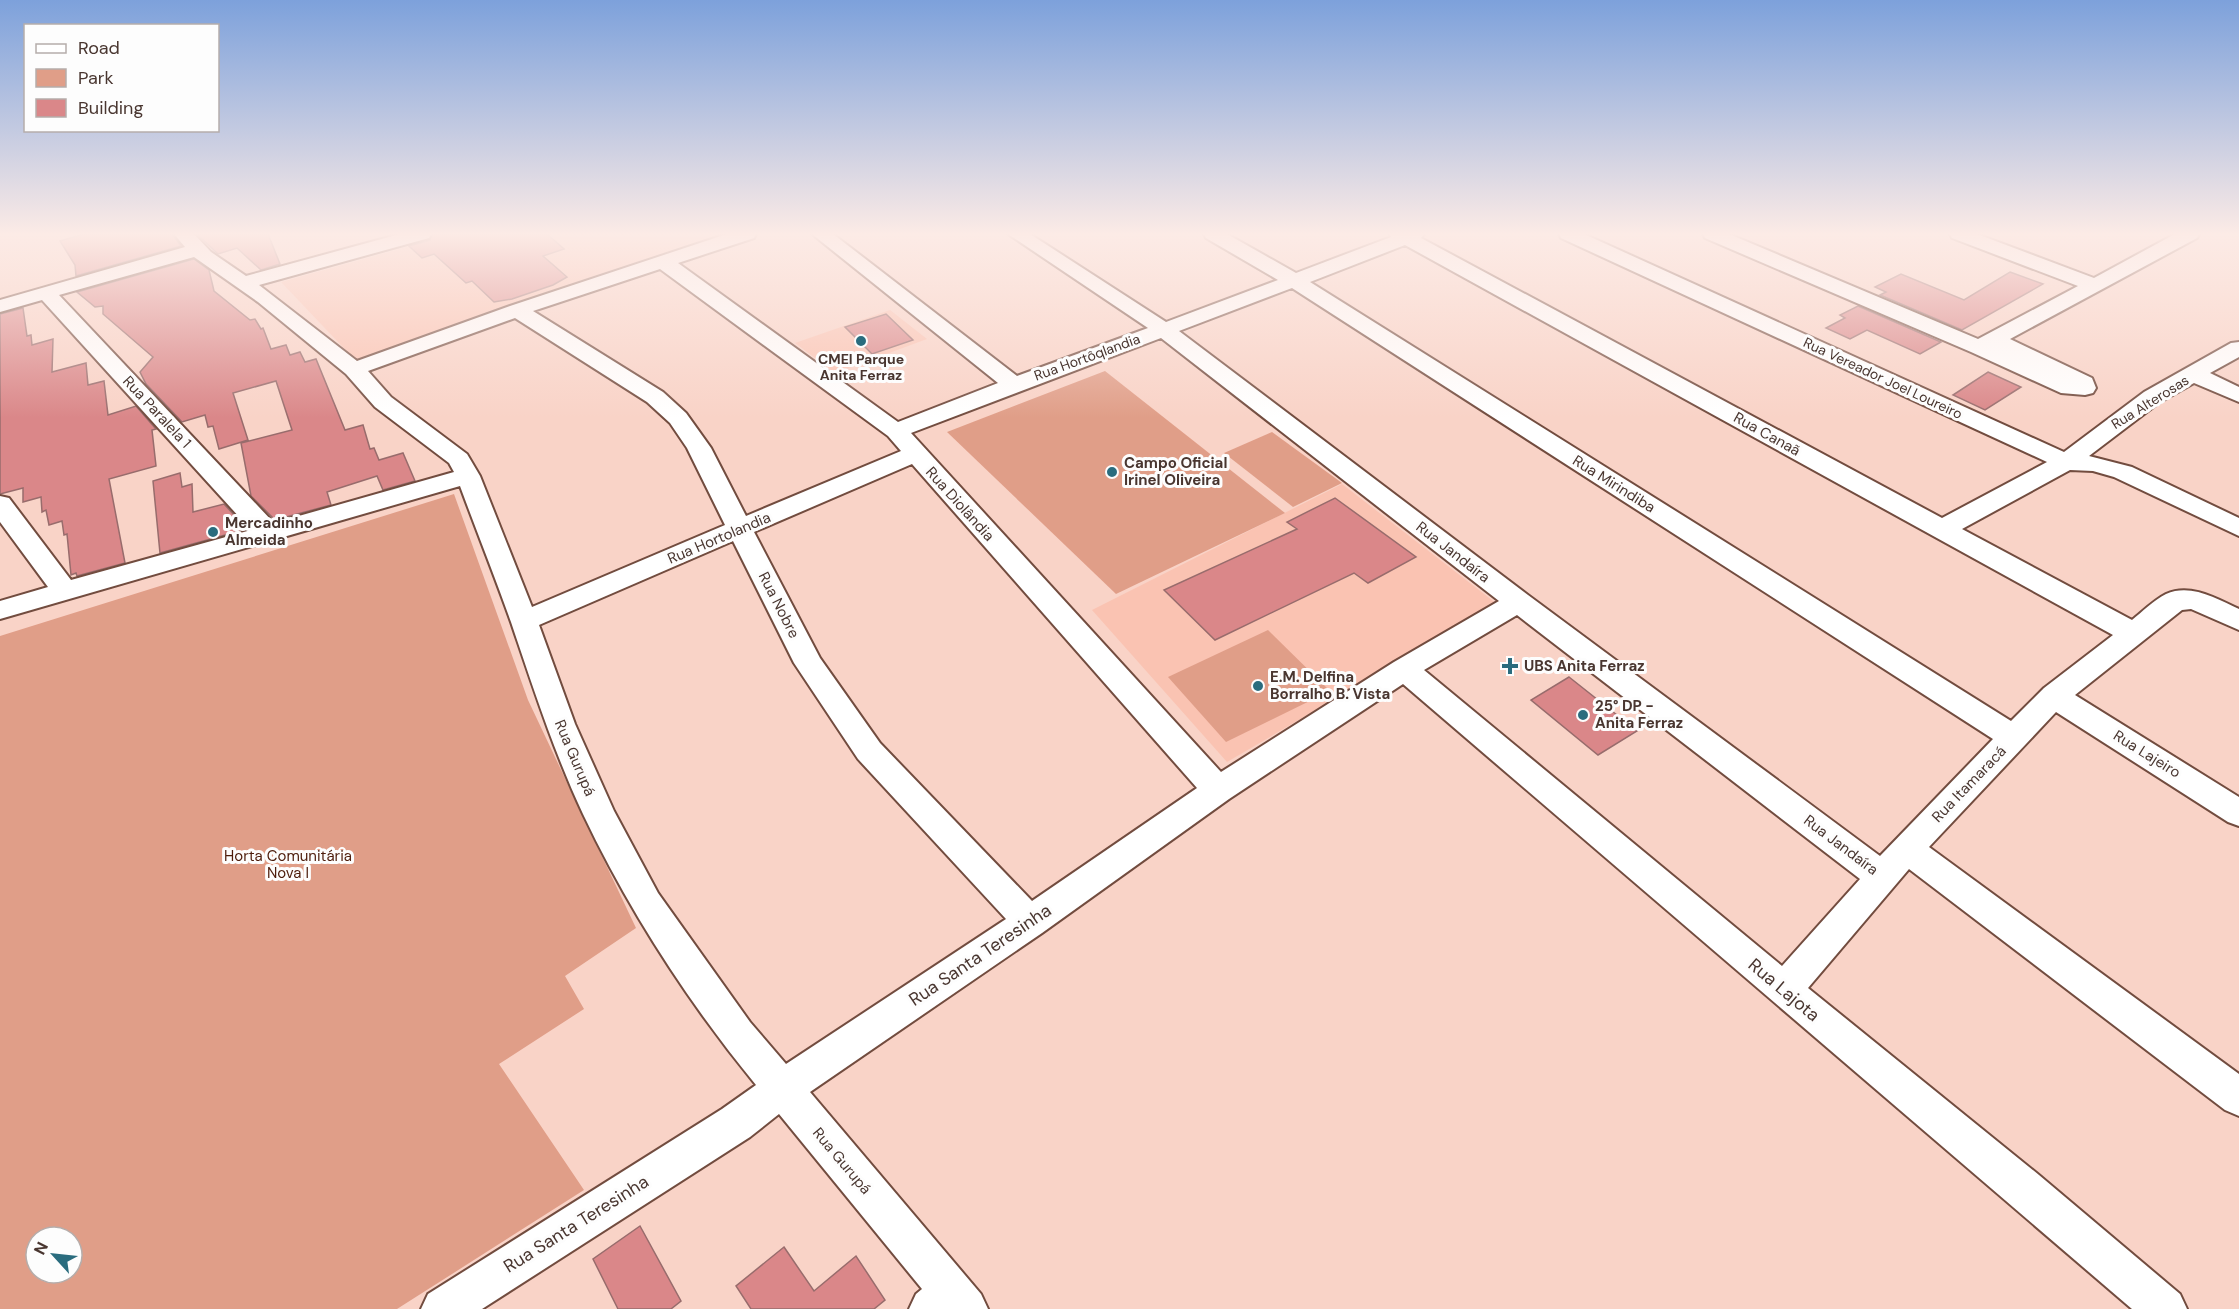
<svg xmlns="http://www.w3.org/2000/svg" width="2239" height="1309" font-family="'DM Sans',sans-serif">
<rect width="100%" height="100%" fill="#f9d3c7"/>
<g fill="#fac3b2">
<polygon points="453,234 722,234 724,236 359,364 281,282"/>
<polygon points="890,310 927,339 835,373 795,343"/>
<polygon points="1342,484 1497,604 1227,762 1092,610"/>
</g>
<g fill="#e09e88" fill-rule="evenodd">
<polygon points="1105,371 1285,513 1116,594 947,432"/>
<polygon points="1272,432 1342,483 1293,507 1224,453"/>
<path d="M454 494 528 700 636 928 565 976 584 1009 499 1064 584 1190 397 1309H0V636ZM36 1237H72V1273H36Z"/>
<polygon points="1268,630 1330,691 1226,742 1168,677"/>
</g>
<g fill="#da8789" stroke="#986c6c" stroke-width="1.5">
<polygon points="84,234 172,234 181,246 76,276 75,265 60,241"/>
<polygon points="197,234 268,234 280,264 261,270 237,248 218,254"/>
<polygon points="433,234 547,234 564,249 543,256 567,277 553,285 512,299 494,302 472,281 466,283 434,254 422,258 409,246 430,240"/>
<polygon points="194,259 209,270 214,291 250,320 255,319 261,329 263,328 271,349 286,345 290,355 300,352 305,362 316,359 345,430 363,425 370,449 374,448 379,460 403,453 415,481 383,490 377,476 327,492 331,505 275,520 251,496 241,443 292,430 276,381 233,393 248,440 219,449 213,426 208,427 205,415 182,422 146,384 140,372 153,357 103,314 103,306 95,307 77,292"/>
<polygon points="2010,272 2043,284 1962,330 1880,295 1886,292 1875,287 1901,274 1964,300"/>
<polygon points="1858,306 1941,342 1920,354 1867,330 1850,339 1826,328 1845,318 1840,315"/>
<polygon points="23,308 27,336 31,335 32,345 53,339 52,372 86,363 88,385 104,381 108,415 136,406 156,429 152,430 156,466 109,479 125,563 77,576 76,573 71,575 67,534 64,535 62,521 49,525 46,510 42,512 41,497 23,502 23,488 0,494 0,314"/>
<polygon points="886,314 913,340 872,354 845,327"/>
<polygon points="1988,372 2021,387 1985,410 1953,395"/>
<polygon points="180,473 182,487 192,484 193,512 224,504 247,529 160,553 153,481"/>
<polygon points="1335,498 1416,557 1368,583 1354,573 1215,640 1164,590 1297,529 1287,522"/>
<polygon points="1569,677 1637,731 1598,755 1531,700"/>
<polygon points="640,1226 681,1301 671,1309 618,1309 593,1259"/>
<polygon points="784,1247 814,1291 856,1256 885,1300 874,1309 751,1309 736,1286"/>
</g>
<g fill="none" stroke-linecap="round" stroke-linejoin="round">
<g stroke="#724c3f" stroke-width="4">
<g id="minor">
<path d="M174 234H194L211 252 246 276 400 234H431L429 238 259 285 357 361 510 306 727 234H756L754 238 678 263 898 422 998 383 812 234H833L1017 376 1148 328 1008 234H1030L1166 322 1278 280 1206 238 1204 234H1227L1296 273 1391 237 1390 234H1424L1421 238 1942 518 2047 462 1561 238 1559 234H1584L2064 452 2144 392 2231 343 2239 342V357L2210 373 2239 387V402L2194 383 2160 402 2089 456 2132 467 2239 518V536L2114 477 2093 471 2070 470 1962 529 2132 620C2142 612 2154 600 2166 594 2191 583 2217 599 2239 609V630L2191 609 2182 610 2075 695 2239 797V826L2228 822 2056 712 1929 847 2239 1074V1116L2225 1110 1909 869 1808 988 2039 1175 2180 1294 2187 1309H2132L1403 684 1229 799 1042 933 810 1092 981 1294 988 1309H909L916 1294 922 1289 779 1114 750 1137 482 1309H421L428 1294 722 1109 756 1085C688 1002 629 911 583 814 554 752 533 687 511 622 495 577 477 532 460 486L0 619V601L48 587 0 522V496L9 498 71 580 251 530 42 300 0 312V300L185 247ZM1405 245 2113 635 2044 688 2011 721 1310 282ZM194 257 258 302 346 374 375 407 449 463 454 472 274 523 59 295ZM660 269 888 436 901 451 746 516 711 448 686 413 663 392 533 311ZM1292 288 1993 739 1880 856 1528 595 1179 331ZM515 318 647 402 670 423 687 448 725 525 532 607 480 476 467 454 391 397 368 371ZM1161 338 1499 601 1394 662 1221 772 911 433ZM912 464 1197 788 1032 901 880 743 820 658 754 532ZM733 541 794 663 858 759 1006 919 786 1064 750 1022 658 893 614 811 575 724 539 625ZM1517 615 1860 879 1782 966 1424 670Z"/>
<polygon points="1703,234 1729,234 1978,339 2078,286 1952,238 1950,234 1977,234 2094,278 2175,234 2199,234 2197,238 2010,339 2092,378 2096,388 2093,393 2085,395 2061,393 1971,352 1705,238"/>
</g>
</g>
<use href="#minor" fill="#fff" fill-rule="evenodd"/>
</g>
<linearGradient id="sky" x2="0" y2="1"><stop stop-color="#7da1db"/><stop offset="0.56" stop-color="#fcebe6"/><stop offset="1" stop-color="#fcebe6" stop-opacity="0"/></linearGradient>
<rect width="2239" height="418" fill="url(#sky)"/>
<g fill="#2a6c7e" stroke="#fdfdfd" stroke-width="2">
<circle cx="861" cy="341" r="6"/>
<circle cx="1112" cy="472" r="6"/>
<circle cx="213" cy="532" r="6"/>
<path d="M1507 657h6v6h6v6h-6v6h-6v-6h-6v-6h6z"/>
<circle cx="1258" cy="686" r="6"/>
<circle cx="1583" cy="715" r="6"/>
</g>
<g text-anchor="middle" dominant-baseline="central" stroke-width="6" stroke-linejoin="round" paint-order="stroke">
<g font-size="14" fill="#493630" stroke="#fdfdfd">
<text transform="translate(1087 357) rotate(-20)">Rua Hortôqlandia</text>
<text transform="translate(1883 378) rotate(25)">Rua Vereador Joel Loureiro</text>
<text transform="translate(2150 402) rotate(-32)">Rua Alterosas</text>
</g>
<g font-size="14" font-weight="bold" fill="#493630" stroke="#fdfdfd">
<text x="861" y="359">CMEI Parque<tspan x="861" dy="16">Anita Ferraz</tspan></text>
</g>
<g font-size="15" fill="#493630" stroke="#fdfdfd">
<text transform="translate(157 412) rotate(47)">Rua Paralela 1</text>
<text transform="translate(1767 434) rotate(29)">Rua Canaã</text>
<text transform="translate(1614 484) rotate(32)">Rua Mirindiba</text>
<text transform="translate(960 504) rotate(48)">Rua Diolândia</text>
<text transform="translate(719 538) rotate(-23)">Rua Hortolandia</text>
<text transform="translate(1453 552) rotate(38)">Rua Jandaíra</text>
<text transform="translate(779 605) rotate(63)">Rua Nobre</text>
<text transform="translate(2147 754) rotate(32)">Rua Lajeiro</text>
<text transform="translate(575 758) rotate(67)">Rua Gurupá</text>
<text transform="translate(1969 784) rotate(-46)">Rua Itamaracá</text>
<text transform="translate(1841 845) rotate(37)">Rua Jandaíra</text>
<text transform="translate(842 1161) rotate(50)">Rua Gurupá</text>
</g>
<g font-size="15" font-weight="bold" fill="#493630" stroke="#fdfdfd" text-anchor="start">
<text x="1124" y="463">Campo Oficial<tspan x="1124" dy="17">Irinel Oliveira</tspan></text>
<text x="225" y="523">Mercadinho<tspan x="225" dy="17">Almeida</tspan></text>
<text x="1524" y="666">UBS Anita Ferraz</text>
<text x="1270" y="677">E.M. Delfina<tspan x="1270" dy="17">Borralho B. Vista</tspan></text>
<text x="1595" y="706">25° DP -<tspan x="1595" dy="17">Anita Ferraz</tspan></text>
</g>
<g font-size="15" fill="#4d1c0b" stroke="#fdfdfd">
<text x="288" y="856">Horta Comunitária<tspan x="288" dy="17">Nova I</tspan></text>
</g>
<g font-size="18" fill="#493630" stroke="#fdfdfd">
<text transform="translate(980 955) rotate(-34)">Rua Santa Teresinha</text>
<text transform="translate(1784 990) rotate(40)">Rua Lajota</text>
<text transform="translate(576 1224) rotate(-32)">Rua Santa Teresinha</text>
</g>
</g>
<rect x="24" y="24" width="195" height="108" fill="#fdfdfd" stroke="#b5adab" stroke-width="1.5"/>
<rect x="36" y="44" width="30" height="9" fill="#ffffff" stroke="#b5adab" stroke-width="1.5"/>
<text x="78" y="54" font-size="18" fill="#493630">Road</text>
<rect x="36" y="69" width="30" height="18" fill="#e09e88" stroke="#b5adab" stroke-width="1.5"/>
<text x="78" y="84" font-size="18" fill="#493630">Park</text>
<rect x="36" y="99" width="30" height="18" fill="#da8789" stroke="#b5adab" stroke-width="1.5"/>
<text x="78" y="114" font-size="18" fill="#493630">Building</text>
<g transform="translate(54 1255) rotate(297)"><circle r="28" fill="#fdfdfd" stroke="#b5adab" stroke-width="1.5"/>
<path d="M0-4.5L10 22L0 15L-10 22Z" fill="#2a6c7e"/>
<text y="-9" font-size="16" font-weight="bold" text-anchor="middle" fill="#493630">N</text>
</g>
</svg>
